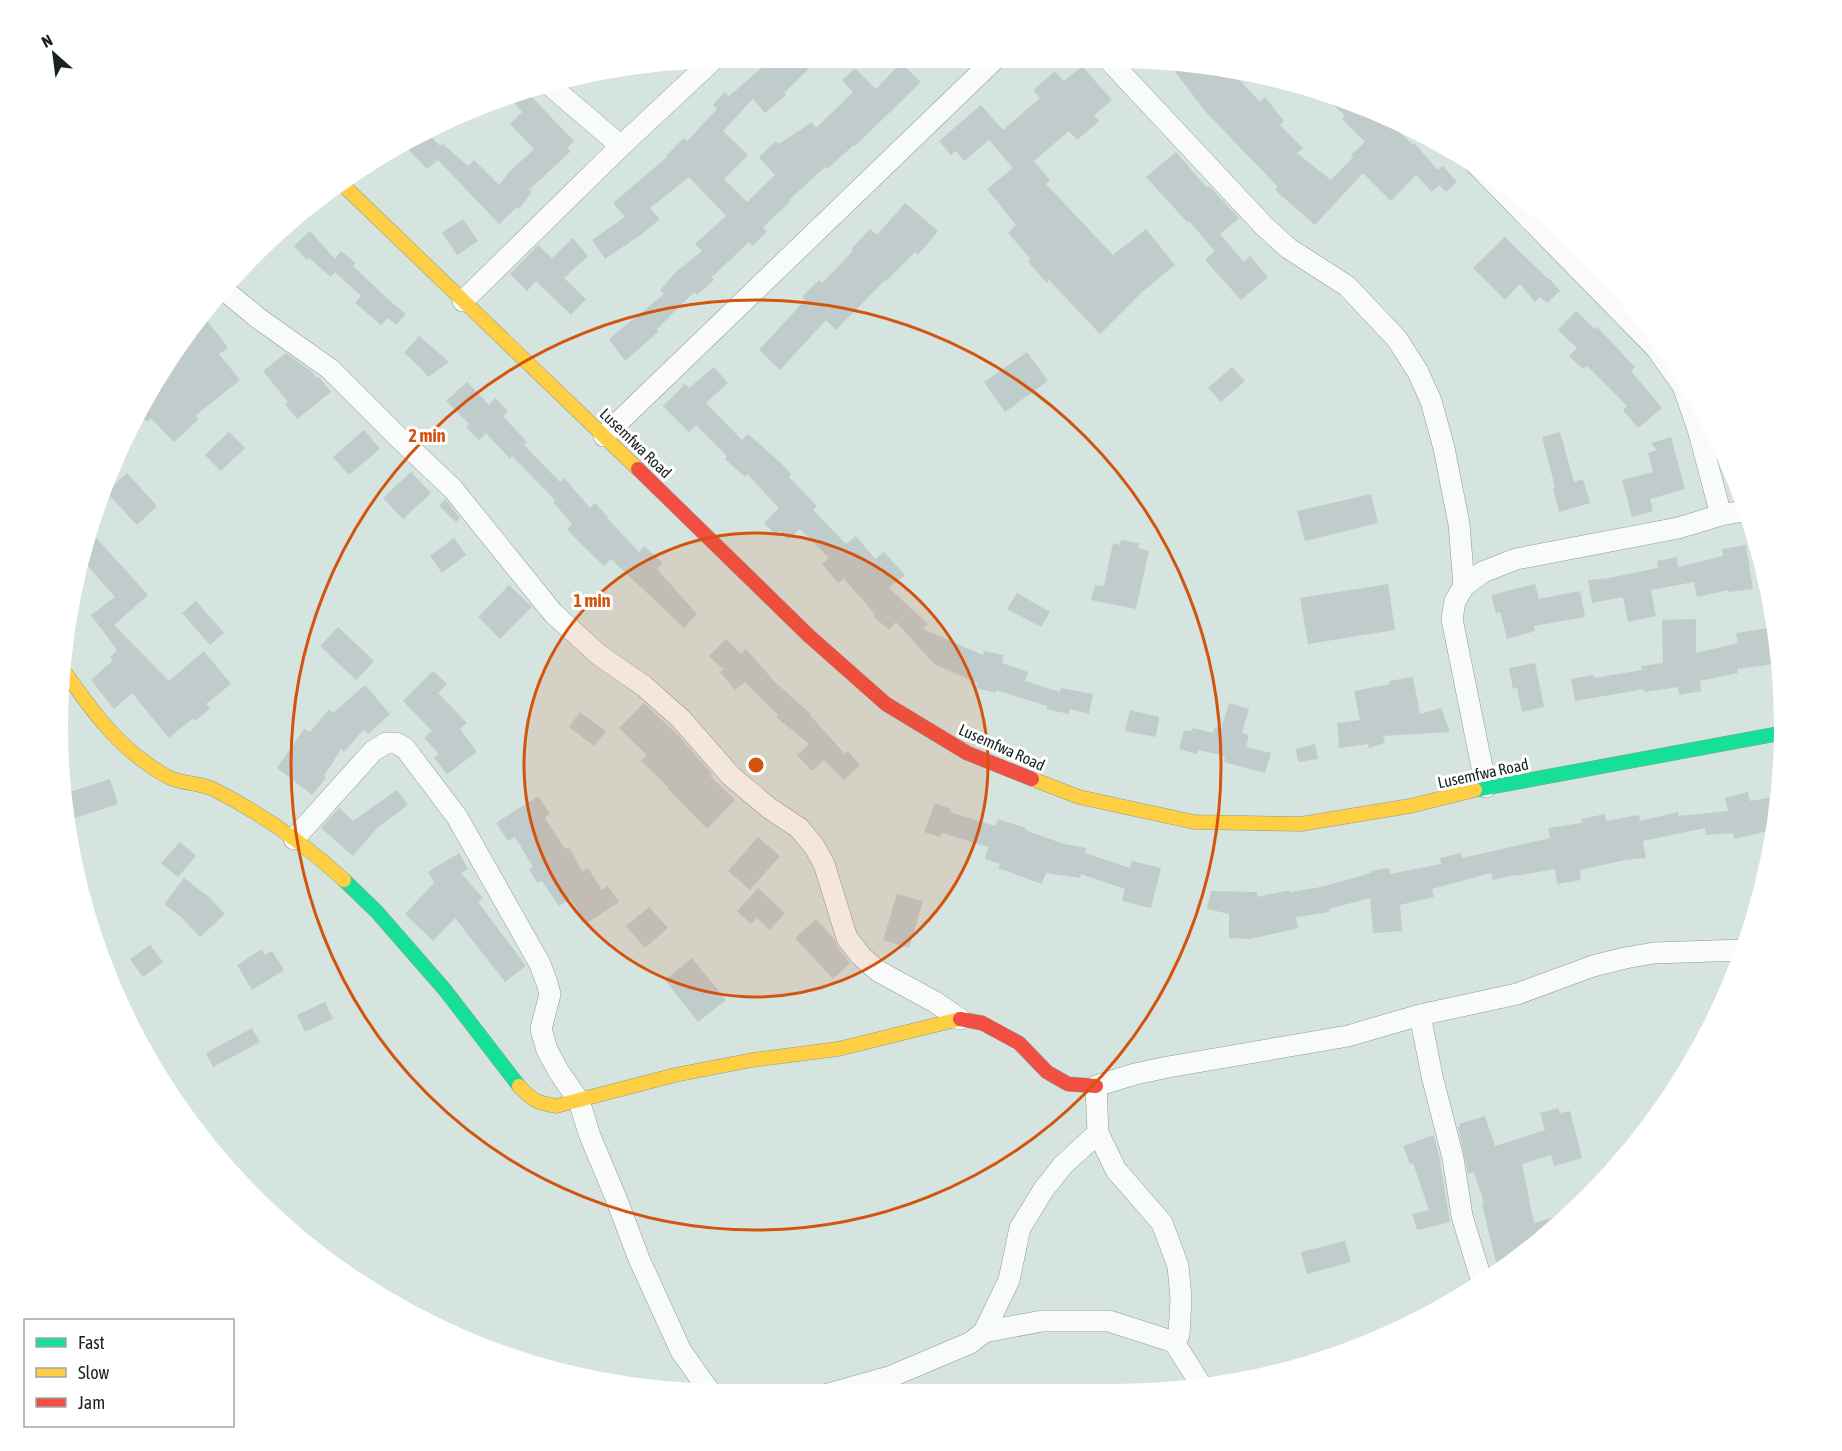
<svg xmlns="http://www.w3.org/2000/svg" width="1842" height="1451" font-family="'Asap Condensed',sans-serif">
<rect width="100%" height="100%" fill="#d5e4df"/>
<g fill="#c0cccb">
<polygon points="774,57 821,57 784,93 786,95 765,113 753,99 723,131 748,155 724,179 747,202 775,175 759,157 776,141 779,144 812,122 816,128 853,92 842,80 855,68 876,89 901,63 921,82 855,146 854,145 827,169 825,167 789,200 791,201 763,227 767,232 752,246 749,242 712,277 714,280 697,295 694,292 657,329 659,331 625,361 609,339 664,294 660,290 677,271 702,251 695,244 726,216 689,177 650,208 660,219 642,234 605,259 592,240 625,217 613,203 668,156 667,155 684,138 687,141 717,109 713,105 725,92 729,96"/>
<polygon points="1166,60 1233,73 1260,102 1265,97 1284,121 1280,125 1303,148 1297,153 1331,180 1353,157 1351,155 1365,142 1342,119 1345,116 1318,90 1332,93 1381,115 1413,145 1414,143 1438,170 1443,166 1457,182 1446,192 1439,185 1432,192 1416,175 1391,201 1363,173 1315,225 1275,190 1278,187 1205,111"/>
<polygon points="1082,66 1112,100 1094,115 1099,121 1077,140 1069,131 1034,161 1050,180 1046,184 1113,255 1146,229 1175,265 1143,291 1100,334 1049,280 1047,283 1028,262 1031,259 1008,233 1016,225 987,189 1013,168 989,140 964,161 956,151 951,155 939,141 981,105 1003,130 1040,98 1033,90 1055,71 1064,81"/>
<polygon points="526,91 574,141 567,148 571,151 529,190 532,192 519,209 517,207 499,224 438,160 427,169 401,142 427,132 440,146 443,144 468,166 474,160 499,185 509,172 534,149 510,124 522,112 510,98"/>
<polygon points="1176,152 1207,188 1209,186 1239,218 1220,234 1244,262 1250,256 1268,277 1241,300 1205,260 1215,251 1189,221 1188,223 1146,177"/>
<polygon points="905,203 938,231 918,255 915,252 886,281 885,280 836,330 826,320 780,370 759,350 805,300 802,297 819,280 822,283 853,251 851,249 870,229 877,235"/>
<polygon points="463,219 478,241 457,255 442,233"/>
<polygon points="310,231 335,259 341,251 356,263 353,266 391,302 406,314 396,325 388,318 381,325 355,303 361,296 335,272 331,277 309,258 307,260 294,246"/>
<polygon points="1505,237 1548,279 1549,278 1560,291 1547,303 1540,297 1535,302 1520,284 1505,300 1473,268"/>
<polygon points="573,238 588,256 564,278 586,299 571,315 536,281 527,291 510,274 538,245 552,258"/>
<polygon points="1576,311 1595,329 1597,327 1635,367 1631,371 1662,408 1638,428 1623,410 1627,406 1587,366 1583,369 1569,356 1577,348 1558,330"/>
<polygon points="204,316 228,348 219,354 240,380 195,416 199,419 174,442 151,418 147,422 138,412 146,392"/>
<polygon points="419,336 449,362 428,377 420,367 404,353"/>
<polygon points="1027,352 1048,381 1005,412 984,382"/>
<polygon points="286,353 312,372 317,378 319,377 331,392 297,419 285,404 288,402 263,371"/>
<polygon points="714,367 728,383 706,403 742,440 748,434 782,464 791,474 789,477 817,506 813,510 846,544 856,536 875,559 884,552 905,575 889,588 928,624 923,629 983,655 984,651 1004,655 1002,663 1028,672 1025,681 1060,692 1061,688 1093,694 1089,714 1070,709 1069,714 1046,709 1047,706 996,690 996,693 976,688 977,683 934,664 896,622 889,630 873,616 875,614 844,579 838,583 822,564 829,558 800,529 788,540 780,531 776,535 764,523 779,508 747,474 745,477 725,459 727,456 696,425 689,432 663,406 685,384 689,388"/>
<polygon points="1232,367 1245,381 1221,402 1208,388"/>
<polygon points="467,382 489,405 495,398 508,411 503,416 527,442 524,445 560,482 564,478 590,508 595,503 608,517 607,518 639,552 644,546 663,563 657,569 697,614 684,628 611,559 604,566 580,543 567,529 572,524 553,502 555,500 512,456 510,459 486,433 479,440 466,427 469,424 446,401"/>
<polygon points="364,430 380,449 349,475 333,457"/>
<polygon points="229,432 245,448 221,471 205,455"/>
<polygon points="1560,432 1574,482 1583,479 1590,503 1559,512 1553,488 1555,487 1542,437"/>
<polygon points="1671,437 1685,489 1650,499 1653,511 1632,517 1622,480 1653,472 1648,453 1657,450 1651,443"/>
<polygon points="411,472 431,493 403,519 383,498"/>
<polygon points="127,473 157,506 137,525 106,492"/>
<polygon points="1371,494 1378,523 1305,541 1297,511"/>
<polygon points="445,499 460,518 456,522 439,506"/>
<polygon points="89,530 148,595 114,625 169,681 204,651 231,684 206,704 210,709 195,721 193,718 169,738 132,693 114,709 91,680 113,660 110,657 117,650 91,615 115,597 79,556"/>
<polygon points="454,538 466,555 442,573 430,556"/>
<polygon points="1121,540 1139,543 1138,548 1149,551 1136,609 1091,600 1095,585 1104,586 1113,543 1120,545"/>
<polygon points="1746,545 1753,589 1728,592 1728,590 1697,597 1694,582 1651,590 1656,616 1628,622 1623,597 1592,603 1588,580 1609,578 1658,568 1657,561 1677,557 1678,567 1723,556 1722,549"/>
<polygon points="1388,584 1395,630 1308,644 1300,598"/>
<polygon points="1535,584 1539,599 1580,591 1585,617 1534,626 1535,631 1507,639 1500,612 1496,613 1491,595"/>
<polygon points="509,585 532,607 500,639 478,617"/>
<polygon points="1017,593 1050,612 1041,627 1007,609"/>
<polygon points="196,601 224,633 210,645 182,613"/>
<polygon points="1696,619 1696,653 1738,643 1736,633 1769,628 1774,664 1737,669 1738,673 1700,681 1701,691 1679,695 1678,687 1645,692 1644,689 1575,701 1571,679 1593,675 1594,678 1642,670 1641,666 1663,663 1662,620"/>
<polygon points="338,627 374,661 356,680 320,646"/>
<polygon points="726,639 741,654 746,649 775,682 811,714 810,715 845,754 848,751 860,765 844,780 824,760 812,771 797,755 809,744 776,717 778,715 745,682 735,690 720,672 723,669 709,656"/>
<polygon points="1535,663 1544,707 1522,712 1517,688 1513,689 1509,668"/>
<polygon points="433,671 447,684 438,693 467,723 460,729 477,752 447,774 434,758 439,754 424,738 432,731 403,701"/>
<polygon points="1413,677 1420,714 1441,708 1450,732 1383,736 1385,743 1369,748 1368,744 1339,748 1337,723 1360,720 1354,691 1390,684 1389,681"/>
<polygon points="365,685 390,714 368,734 364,729 344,752 341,749 324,776 326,778 312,795 277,768 304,729 310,732 329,709 333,713"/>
<polygon points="644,703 679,736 712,774 710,776 735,800 707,829 667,788 668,787 641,761 647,755 619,728"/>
<polygon points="1229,703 1249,709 1242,733 1249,735 1246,747 1271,753 1265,773 1224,762 1225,756 1198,750 1197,754 1179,749 1184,730 1192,731 1193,728 1213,733 1215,727 1221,728"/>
<polygon points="1130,710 1159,717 1156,737 1125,731"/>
<polygon points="580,712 606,731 594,746 569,727"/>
<polygon points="1315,744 1318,759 1298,762 1296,749"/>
<polygon points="110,779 118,804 69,820 66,793"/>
<polygon points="397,790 408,805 377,828 353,856 321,828 339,808 353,821"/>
<polygon points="1748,792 1750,801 1779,796 1773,830 1734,839 1733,833 1706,835 1705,828 1643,841 1646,858 1625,860 1580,870 1581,880 1557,884 1555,869 1515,876 1515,875 1493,880 1491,873 1432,889 1434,897 1400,905 1402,931 1373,933 1370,898 1329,909 1330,912 1296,917 1298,928 1250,939 1229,938 1229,914 1207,909 1211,891 1257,892 1257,897 1290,890 1290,892 1321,887 1371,873 1371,871 1389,868 1390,874 1441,864 1440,858 1461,853 1462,858 1550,838 1548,828 1582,823 1581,819 1605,814 1606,821 1639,815 1640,821 1678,812 1679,816 1728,811 1725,798"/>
<polygon points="538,796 550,814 545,818 565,849 569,847 582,871 588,868 602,890 608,886 619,902 587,923 570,899 559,906 542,881 537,883 529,869 533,867 515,837 508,841 496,823"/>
<polygon points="935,803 951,809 950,812 995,826 998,819 1026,828 1025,830 1064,844 1086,848 1085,853 1130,868 1132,861 1161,868 1151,908 1122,901 1125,889 1081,874 1080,878 1046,873 1042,884 998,868 1000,864 985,859 988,847 942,833 940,837 924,832"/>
<polygon points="758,837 780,856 750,890 728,871"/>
<polygon points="180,842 196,856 178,877 161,863"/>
<polygon points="459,853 468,869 461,873 483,898 478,902 526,966 505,982 455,918 433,941 405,914 434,883 428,872"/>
<polygon points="184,878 209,897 225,914 200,937 180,916 164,904"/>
<polygon points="758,888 785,913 770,930 757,918 751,924 737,911"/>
<polygon points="897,894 923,901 909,948 883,940"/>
<polygon points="649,907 668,928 645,948 626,926"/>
<polygon points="816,919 834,939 837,946 850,963 833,979 795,938"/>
<polygon points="150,945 163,962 143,977 130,959"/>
<polygon points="262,949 265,955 272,951 284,970 252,990 237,965"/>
<polygon points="692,958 726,1000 698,1022 665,980"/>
<polygon points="325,1002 333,1019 305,1032 297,1015"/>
<polygon points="252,1028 260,1042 213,1067 206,1053"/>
<polygon points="1558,1108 1560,1113 1570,1111 1582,1158 1554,1166 1551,1155 1522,1164 1534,1223 1573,1212 1558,1228 1498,1271 1482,1204 1484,1203 1474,1172 1468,1174 1458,1127 1460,1126 1459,1124 1485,1116 1495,1146 1545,1130 1540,1113"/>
<polygon points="1434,1135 1440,1161 1450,1222 1417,1230 1412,1214 1429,1210 1413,1163 1410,1164 1403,1146"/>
<polygon points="1345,1241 1351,1262 1307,1274 1301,1252"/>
</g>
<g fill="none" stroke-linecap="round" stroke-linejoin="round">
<g stroke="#8f9b97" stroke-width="22">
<g id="street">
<polyline points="1107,58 1264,226 1288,248 1347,286 1397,339 1418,372 1431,401 1444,448 1459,524 1464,586"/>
<polyline points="546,82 621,146"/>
<polyline points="1476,164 1656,348 1683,386 1698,429 1721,515"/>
<polyline points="224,290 258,318 330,369 398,437 453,489 553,613 599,655 644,686 681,719 731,776 769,808 799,828 814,846 824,864 847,938 861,956 878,971 935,1002 960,1019"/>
<polyline points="463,301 621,146 714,59"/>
<polyline points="604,436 996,58"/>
<polyline points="1486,787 1452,619 1455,601 1464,586 1483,572 1516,559 1678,528 1721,515 1749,510"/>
<polyline points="294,839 373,751 386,743 396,743 405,748 457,817 540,964 547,983 550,994 541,1029 547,1050 559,1072 579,1101 590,1136 616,1198 639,1259 681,1351 710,1392"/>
<polyline points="1420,1015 1432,1076 1453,1158 1462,1216 1482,1282"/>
<polyline points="1098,1133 1116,1170 1162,1223 1178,1266 1181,1298 1179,1335 1174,1342"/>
<polyline points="984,1332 1042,1321 1109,1321 1174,1342 1201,1385"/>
<polyline points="828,1394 892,1376 970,1343 984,1332 1009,1280 1020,1228 1044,1189 1063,1165 1098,1133 1096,1086 1135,1074 1168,1067 1348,1036 1420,1015 1517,994 1593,966 1625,958 1654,953 1743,950"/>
</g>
</g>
<g stroke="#8f9b97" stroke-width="15">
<g id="fast">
<polyline points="1475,790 1782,733"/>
<polyline points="344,880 377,912 445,990 519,1086"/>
</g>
</g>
<g stroke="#8f9b97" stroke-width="15">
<g id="slow">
<polyline points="342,184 638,469"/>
<path d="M64 671C89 706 113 741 149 765 156 770 165 776 173 779 186 784 200 783 213 789 261 813 304 843 344 880"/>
<polyline points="1032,779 1079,797 1194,822 1301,824 1410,806 1475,790"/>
<path d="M519 1086C532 1100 537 1103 556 1106L675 1075 752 1060 838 1049 960 1019"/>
</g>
</g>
<g stroke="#8f9b97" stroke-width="15">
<g id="jam">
<polyline points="638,469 808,635 886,704 967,753 1032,779"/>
<polyline points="960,1019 982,1023 1019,1043 1047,1072 1068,1084 1096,1086"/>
</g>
</g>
<use href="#street" stroke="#f9fbfa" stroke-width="21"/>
<use href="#fast" stroke="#16e098" stroke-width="14"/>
<use href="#slow" stroke="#ffcf43" stroke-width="14"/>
<use href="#jam" stroke="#f24e42" stroke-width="14"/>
</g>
<circle cx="756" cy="765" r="232" fill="#d3540e" fill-opacity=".12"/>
<g fill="none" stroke="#d3540e" stroke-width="3">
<circle cx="756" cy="765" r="232"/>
<circle cx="756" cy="765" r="465"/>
</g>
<g text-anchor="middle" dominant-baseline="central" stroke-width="6" stroke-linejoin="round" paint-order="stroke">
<g font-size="16" fill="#18221f" stroke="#fff">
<text transform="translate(636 443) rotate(44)">Lusemfwa Road</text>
<text transform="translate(1002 747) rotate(24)">Lusemfwa Road</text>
<text transform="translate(1483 773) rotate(-12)">Lusemfwa Road</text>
</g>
</g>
<path d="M0 0H1842V1451H0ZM726 68H1116A658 658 0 0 1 1774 726V726A658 658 0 0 1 1116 1384H726A658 658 0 0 1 68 726V726A658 658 0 0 1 726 68Z" fill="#fff" fill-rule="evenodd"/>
<circle cx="756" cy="765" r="9" fill="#d3540e" stroke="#fff" stroke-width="3"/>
<g font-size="18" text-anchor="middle" font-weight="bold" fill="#d3540e" stroke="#fff" stroke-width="6" stroke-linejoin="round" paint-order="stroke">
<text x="427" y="442">2 min</text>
<text x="592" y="607">1 min</text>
</g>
<rect x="24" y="1319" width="210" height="108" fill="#ffffff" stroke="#a3a7a5" stroke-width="1.5"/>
<rect x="36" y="1338" width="30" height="9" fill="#16e098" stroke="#a3a7a5" stroke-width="1.5"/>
<text x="78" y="1349" font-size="18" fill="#18221f">Fast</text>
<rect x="36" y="1368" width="30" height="9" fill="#ffcf43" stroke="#a3a7a5" stroke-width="1.5"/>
<text x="78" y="1379" font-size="18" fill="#18221f">Slow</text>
<rect x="36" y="1398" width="30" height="9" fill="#f24e42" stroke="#a3a7a5" stroke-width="1.5"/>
<text x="78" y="1409" font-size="18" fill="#18221f">Jam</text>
<g transform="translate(54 54) rotate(332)" stroke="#ffffff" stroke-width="4.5" paint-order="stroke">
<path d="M0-4.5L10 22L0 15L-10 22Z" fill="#18221f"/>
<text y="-9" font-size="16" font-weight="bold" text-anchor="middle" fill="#18221f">N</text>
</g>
</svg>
